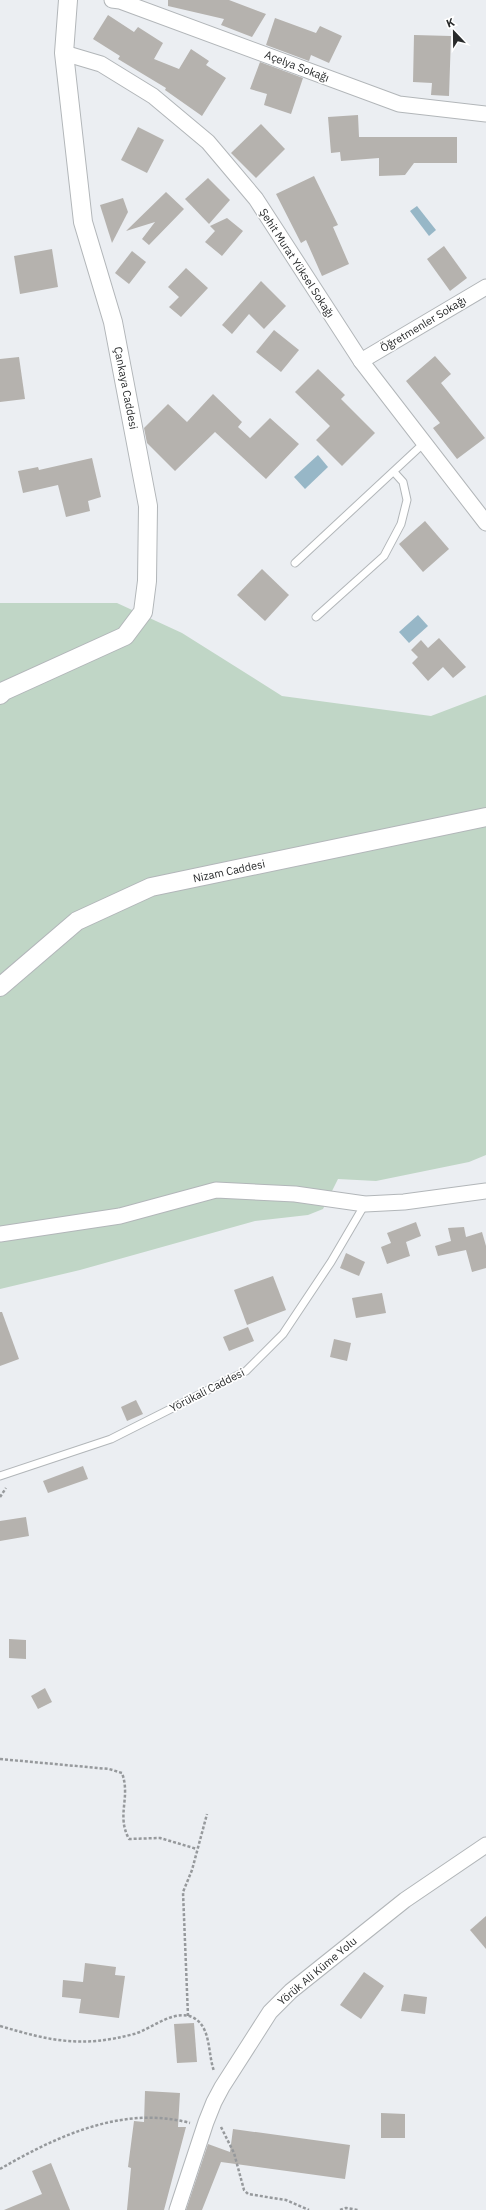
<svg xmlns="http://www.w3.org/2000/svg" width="486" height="2210" font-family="'IBM Plex Sans',sans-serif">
<rect width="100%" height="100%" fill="#ebeef2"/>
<polygon fill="#c0d6c6" points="0,603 117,603 182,633 282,696 431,716 486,695 486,1155 469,1162 376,1181 338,1179 323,1209 308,1215 255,1221 80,1270 0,1289"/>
<g fill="#97b7c7">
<polygon points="417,206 436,230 429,236 410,211"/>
<polygon points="318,455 328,467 305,489 294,477"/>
<polygon points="418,615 428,626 409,643 399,632"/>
</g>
<g fill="#b5b2ae">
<polygon points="168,0 229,0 266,14 252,37 221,25 224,19 168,6"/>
<polygon points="108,15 134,32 138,27 163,43 154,59 179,69 191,49 209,61 206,65 226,78 202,116 165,90 166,88 118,59 120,56 93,39"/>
<polygon points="275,18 316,33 320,26 342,36 329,63 311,55 309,61 266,45"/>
<polygon points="414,35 451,36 449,96 431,95 432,83 413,82"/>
<polygon points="260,62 303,78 291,114 264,105 267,94 250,89"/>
<polygon points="358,115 359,137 457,137 457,163 414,163 405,175 379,176 379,158 341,161 340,152 331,153 328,117"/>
<polygon points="261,124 285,149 256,178 231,153"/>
<polygon points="138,127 164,140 147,173 121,160"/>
<polygon points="314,176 338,225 333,227 349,264 322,276 306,240 301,243 276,194"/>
<polygon points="208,178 230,200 209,224 185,199"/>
<polygon points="166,192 184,209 149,245 142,239 155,222 126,231"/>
<polygon points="123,198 128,212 112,243 100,205"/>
<polygon points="227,218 243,231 222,256 205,242 215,231 210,226"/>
<polygon points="444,246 467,278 450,291 427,259"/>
<polygon points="52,249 58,287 20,294 14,256"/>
<polygon points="132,251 146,262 129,284 115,273"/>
<polygon points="186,268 208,288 181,317 169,307 179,297 168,287"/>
<polygon points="261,281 286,306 264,329 249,314 232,334 222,325"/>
<polygon points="274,330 299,350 281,372 256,352"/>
<polygon points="435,356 451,374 441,383 485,438 457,459 433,428 440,423 406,381"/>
<polygon points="19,357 25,399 0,402 0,359"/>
<polygon points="318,369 345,395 341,399 375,433 342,466 316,440 330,426 295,392"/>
<polygon points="213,394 242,422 238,427 250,438 270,418 299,444 266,479 215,432 175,471 147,443 144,428 168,404 187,422"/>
<polygon points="92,458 101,497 88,501 90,511 66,517 58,485 23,493 18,471 38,467 39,470"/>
<polygon points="425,521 449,549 423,572 399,544"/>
<polygon points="262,569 289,595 265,621 237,595"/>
<polygon points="439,638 466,667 453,678 443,667 428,681 412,663 418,657 411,650 421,640 428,648"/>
<polygon points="416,1222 421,1236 406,1242 410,1256 387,1264 381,1247 391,1243 387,1233"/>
<polygon points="464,1227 466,1237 482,1232 486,1246 486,1268 472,1272 466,1250 438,1256 435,1246 451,1241 448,1228"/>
<polygon points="346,1253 365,1262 359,1276 340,1268"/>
<polygon points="273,1276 286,1310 247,1325 234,1290"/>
<polygon points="382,1293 386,1313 356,1318 352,1298"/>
<polygon points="0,1312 2,1312 19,1359 0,1366"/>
<polygon points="248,1327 254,1341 229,1351 223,1337"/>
<polygon points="334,1339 351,1343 347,1361 330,1357"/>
<polygon points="136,1400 143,1414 127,1421 121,1407"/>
<polygon points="83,1466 88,1479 48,1493 43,1481"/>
<polygon points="26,1517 29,1536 0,1541 0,1521"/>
<polygon points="9,1639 26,1640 26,1659 9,1658"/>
<polygon points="45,1688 52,1702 38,1709 31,1696"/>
<polygon points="486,1916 486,1949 470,1930"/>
<polygon points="85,1963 116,1967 115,1975 125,1976 119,2018 79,2013 81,1999 62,1997 63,1980 83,1982"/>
<polygon points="364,1972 384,1986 361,2019 340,2005"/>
<polygon points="404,1994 427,1997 425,2014 401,2011"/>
<polygon points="194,2023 197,2062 177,2063 174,2024"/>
<polygon points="145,2091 180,2093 178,2127 186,2127 164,2210 127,2210 131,2168 128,2167 134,2121 144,2122"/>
<polygon points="381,2113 405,2114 405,2138 381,2138"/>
<polygon points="233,2129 350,2145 345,2179 221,2162 202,2210 186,2210 208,2144 230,2152"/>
<polygon points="51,2163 70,2210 4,2210 42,2194 32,2171"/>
</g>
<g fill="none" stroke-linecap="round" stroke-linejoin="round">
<g stroke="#b2b6b9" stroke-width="9">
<g id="service">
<polyline points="295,563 424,443"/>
<polyline points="316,617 384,556 401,524 407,500 403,482 394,472"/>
<polyline points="0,1476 111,1439 246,1371 283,1334 331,1262 365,1204"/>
</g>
</g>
<g stroke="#b2b6b9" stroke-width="17">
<g id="minor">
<polyline points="112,0 120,1 399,104 486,114"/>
<polyline points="64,53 101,64 153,96 208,142 256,199 361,361 486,523"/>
<polyline points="361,361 486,287"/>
<polyline points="0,1234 120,1216 216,1190 295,1194 365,1204 404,1202 486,1191"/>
<polyline points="177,2210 206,2122 214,2102 222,2087 270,2012 291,1991 405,1900 486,1845"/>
</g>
</g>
<g stroke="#b2b6b9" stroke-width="20">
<g id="tertiary">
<polyline points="0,695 4,691 125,636 143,612 147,581 148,506 113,322 83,222 64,53 68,0"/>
<polyline points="0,987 77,921 151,887 486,817"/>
</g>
</g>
<g stroke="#96999c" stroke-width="2.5" stroke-dasharray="3 2" stroke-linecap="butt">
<polyline points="0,1497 6,1488"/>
<path d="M0 1759 109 1769 122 1773C131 1798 116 1815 129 1839L160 1838 197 1849"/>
<polyline points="188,2016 183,1892 192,1870 207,1814"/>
<path d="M0 2026C51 2041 81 2048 134 2034 152 2029 178 2005 197 2020 211 2031 208 2055 214 2071"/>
<polyline points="221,2127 234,2153 244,2190 248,2194 286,2200 309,2210"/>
<path d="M0 2169C57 2136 123 2105 190 2123"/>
<polyline points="340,2210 346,2208 358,2210"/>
</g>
<use href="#service" stroke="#fff" stroke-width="7"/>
<use href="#minor" stroke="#fff" stroke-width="15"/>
<use href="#tertiary" stroke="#fff" stroke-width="18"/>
</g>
<g text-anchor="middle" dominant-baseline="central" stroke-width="3.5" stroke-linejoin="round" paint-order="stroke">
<g font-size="11" fill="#282a2b" stroke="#fff">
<text transform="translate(297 66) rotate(21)">Açelya Sokağı</text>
<text transform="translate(297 263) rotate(57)">Şehit Murat Yüksel Sokağı</text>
<text transform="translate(423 324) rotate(-31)">Öğretmenler Sokağı</text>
<text transform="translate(126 388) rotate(79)">Çankaya Caddesi</text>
<text transform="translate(229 871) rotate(-12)">Nizam Caddesi</text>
<text transform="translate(207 1390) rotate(-27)">Yörükali Caddesi</text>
<text transform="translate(317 1971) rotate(-40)">Yörük Ali Küme Yolu</text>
</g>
</g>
<g transform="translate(454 32) rotate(338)" stroke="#ffffff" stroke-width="3" paint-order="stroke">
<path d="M0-3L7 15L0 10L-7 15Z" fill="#282a2b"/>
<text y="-6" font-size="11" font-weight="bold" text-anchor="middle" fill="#282a2b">K</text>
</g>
</svg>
